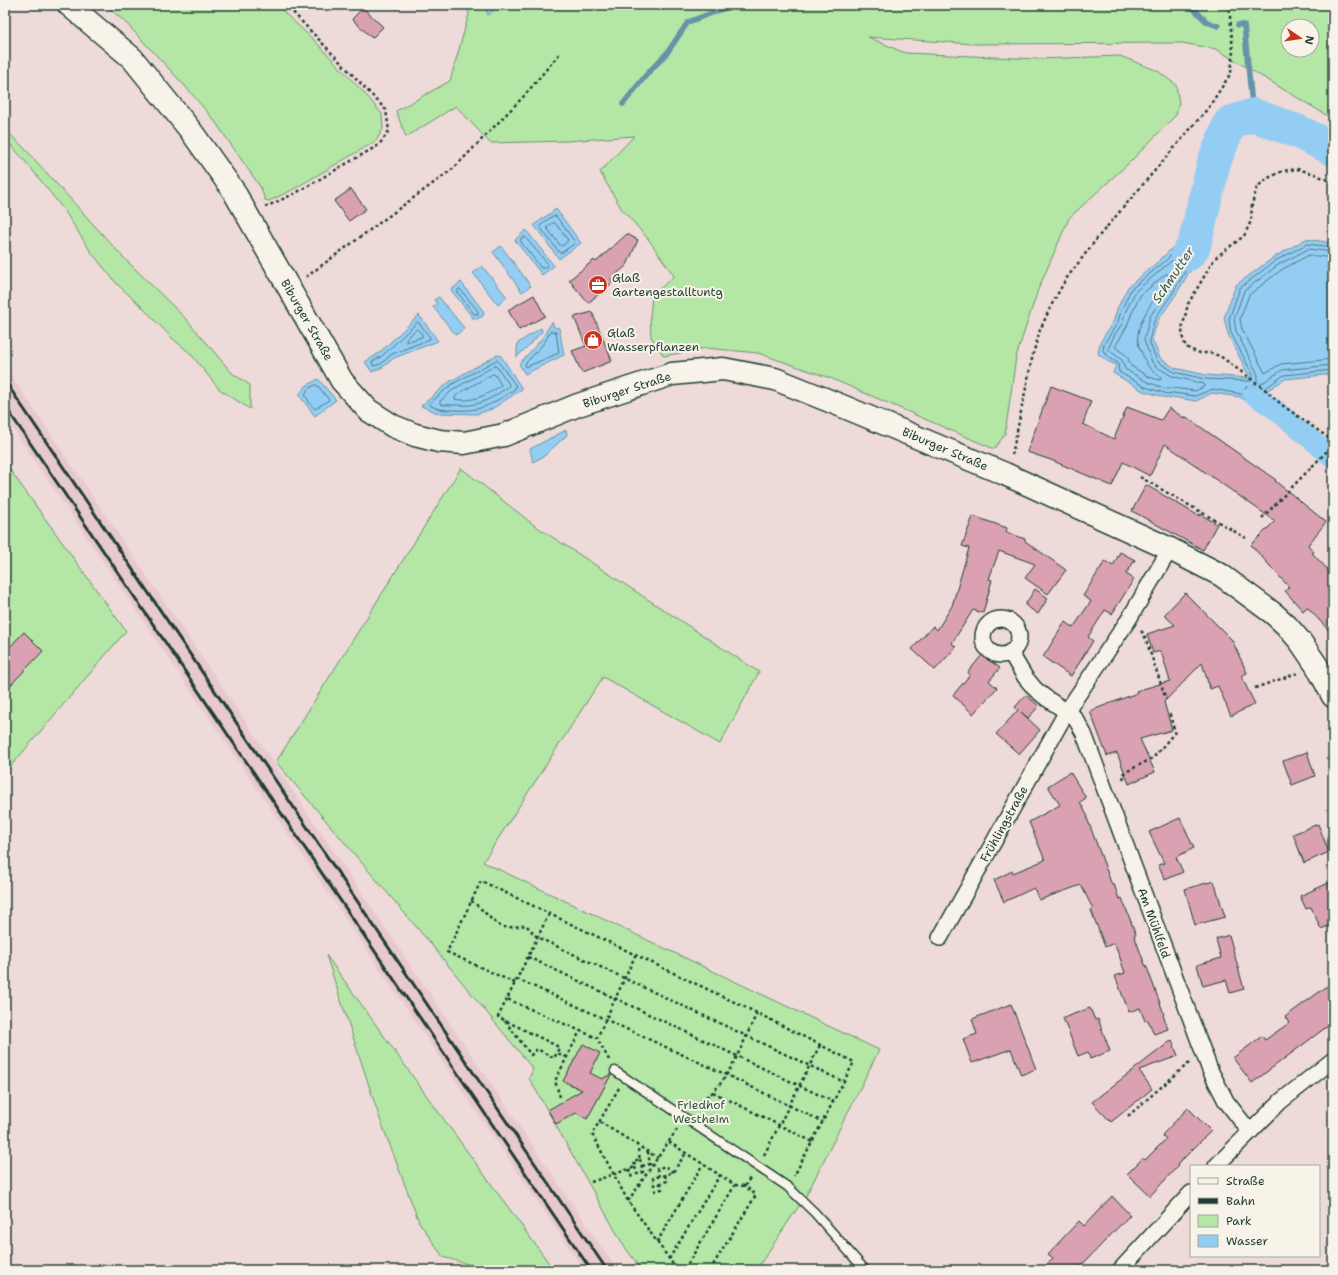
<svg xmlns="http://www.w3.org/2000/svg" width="1338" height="1275" font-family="'Shantell Sans',sans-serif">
<rect width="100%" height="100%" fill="#eedad8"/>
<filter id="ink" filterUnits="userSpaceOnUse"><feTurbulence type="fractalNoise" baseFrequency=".025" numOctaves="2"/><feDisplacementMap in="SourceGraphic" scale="8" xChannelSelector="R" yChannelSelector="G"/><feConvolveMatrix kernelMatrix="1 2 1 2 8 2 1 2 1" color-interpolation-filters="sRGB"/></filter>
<g filter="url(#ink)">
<polygon fill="#e8c9cd" points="5,367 309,815 617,1270 584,1270 5,417"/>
<g fill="#b4e6a6" stroke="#6a926d" fill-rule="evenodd">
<polygon points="106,5 276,5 314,40 367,96 382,114 383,129 376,141 292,190 269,201 265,200 261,188 214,120 185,86 127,24"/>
<path d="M467 5H1333V119L1216 49 1182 43 975 44 868 37 905 53 1038 59 1120 56 1158 71 1176 85 1179 103 1176 115 1131 161 1069 218 1038 290 1016 357 1005 434 994 449 830 378 758 353 706 348 664 356 651 337 650 317 652 296 674 276 649 240 621 208 600 172 634 136 567 141 490 143 456 106 406 137 396 111 450 81 469 14ZM1288 26H1312V50H1288Z"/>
<polygon points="5,129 25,149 123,257 186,319 232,373 250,385 250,409 219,389 190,353 173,339 142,307 117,284 91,252 64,210 30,167 5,138"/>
<polygon points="5,463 126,631 5,773"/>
<polygon points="461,468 534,525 759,672 720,744 603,677 483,862 879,1050 807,1194 756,1270 642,1270 624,1246 529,1078 533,1069 430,943 276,762"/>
<polygon points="326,955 426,1095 554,1270 489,1270 443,1257 419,1222 380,1119"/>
</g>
<g fill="#94cdf3" stroke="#6593a7">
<polygon points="485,5 500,5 488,15"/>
<polygon points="556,209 581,243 559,259 534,225"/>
<polygon points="1203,209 1196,261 1175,296 1158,320 1152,339 1160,358 1175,368 1206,375 1250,378 1228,334 1224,318 1236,285 1273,258 1306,239 1333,243 1333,374 1285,379 1268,390 1267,391 1278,406 1271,416 1240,397 1212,393 1196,401 1172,397 1171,399 1143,391 1113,373 1116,365 1109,362 1098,354 1100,343 1114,320 1117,309 1128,287 1160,260 1175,245 1184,239"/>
<polygon points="526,230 554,266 542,275 515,240"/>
<polygon points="501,246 531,286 522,292 493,252"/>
<polygon points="482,266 507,297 498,305 473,273"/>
<polygon points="461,282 484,312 483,316 477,319 473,318 451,290"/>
<polygon points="439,297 464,328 456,335 433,307 437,304 434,300"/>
<polygon points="419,315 438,341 394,358 383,367 372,372 365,362 379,353"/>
<polygon points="552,322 554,327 559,328 564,355 525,374 519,364 540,341"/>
<polygon points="541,328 542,331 541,333 517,357 517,349 518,343"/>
<polygon points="497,355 501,356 522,389 492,409 476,414 438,413 421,406 449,382"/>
<polygon points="318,379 336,400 315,416 299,395 306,386"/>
<polygon points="566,430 567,435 544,456 533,462 530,449"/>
</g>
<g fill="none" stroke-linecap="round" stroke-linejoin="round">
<g stroke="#4e7780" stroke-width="1">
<polygon points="553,216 556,216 575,242 574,244 561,253 559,252 540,227 541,225"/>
<polygon points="553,223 555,223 568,240 567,242 562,246 560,245 547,228 548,226"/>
<polygon points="525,237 547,263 547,266 544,268 541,268 521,242 521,239"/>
<polyline points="1333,247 1307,244 1275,261 1240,288 1229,319 1231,333 1253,375 1253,379 1250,381 1205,379 1174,372 1157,361 1149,341 1155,318 1172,294 1192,260 1196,234 1195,232 1193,233 1186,242 1178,248 1163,263 1131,289 1121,311 1118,322 1104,344 1103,351 1111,359 1118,363 1119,372 1145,387 1168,394 1173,393 1195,396 1213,389 1241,394 1269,410 1273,406 1264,393 1264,389 1284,375 1333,370"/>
<polygon points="1186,249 1188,250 1187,258 1168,291 1150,316 1144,340 1152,362 1155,366 1172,376 1204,384 1204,387 1195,391 1173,388 1167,389 1147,382 1125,369 1122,360 1114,354 1108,349 1115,334 1122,324 1125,313 1135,292"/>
<path d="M1333 252 1308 249 1278 265 1244 291 1234 319 1236 331 1258 375C1258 384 1253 387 1246 387L1245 389 1256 397 1259 396V390L1261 384 1282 370 1333 365"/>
<polyline points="1333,258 1309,255 1281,270 1249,295 1240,319 1242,329 1265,373 1281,364 1333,359"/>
<path d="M1166 274H1169V277C1160 293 1135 321 1138 341 1138 345 1140 349 1142 353 1147 366 1149 369 1161 377V379L1159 380 1149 377 1131 366 1127 356 1115 347 1127 326 1131 315 1140 296Z"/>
<polygon points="460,289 478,311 478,314 474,314 458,293 458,290"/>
<polygon points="418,322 430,337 430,339 392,354 381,364 373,366 372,362 382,356"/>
<polygon points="417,329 422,334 422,337 406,342 406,339"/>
<polygon points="551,331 556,332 559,353 526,367 525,364 544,343"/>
<path d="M497 360 516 386 515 389C493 403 483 412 454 410 445 410 438 410 430 405V403L451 385Z"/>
<path d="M495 366 497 367 509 384 508 387C489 400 479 407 455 405 450 405 445 405 440 404V401L454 389Z"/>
<path d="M493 374 495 375 501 385C488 395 471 403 455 399V397L458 394Z"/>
<polygon points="316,385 318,386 329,400 315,409 311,405 305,395 308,389"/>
</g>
<g stroke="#6593a7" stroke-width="5.5">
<polyline points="1190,5 1207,22 1218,26"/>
<polyline points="1238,25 1244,25 1253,115"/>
<polyline points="623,104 647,74 667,53 688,22 733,5"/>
</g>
<polyline stroke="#94cdf3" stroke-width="20" points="1253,395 1276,410 1333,458"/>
<polyline stroke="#94cdf3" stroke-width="34" points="1188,254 1194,246 1214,162 1230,123 1253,115 1299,132 1333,149"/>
</g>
<g fill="#d9a1b2" stroke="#1f3d34">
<polygon points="363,8 383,27 372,38 352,19"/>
<polygon points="351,189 366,209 349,221 334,201"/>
<polygon points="627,234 638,240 627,265 611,279 613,282 588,303 569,280 594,260 596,262"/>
<polygon points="534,295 545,316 519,330 508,310"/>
<polygon points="592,312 612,361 582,373 572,351 586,346 574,317"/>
<polygon points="1051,386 1091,401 1083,424 1114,439 1127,407 1161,420 1169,408 1184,418 1185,416 1276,480 1275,481 1326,522 1308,545 1314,552 1312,553 1333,575 1333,635 1307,607 1303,611 1285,591 1289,587 1251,545 1275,521 1165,444 1150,476 1123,462 1112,486 1051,460 1027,452"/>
<polygon points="1146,485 1199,516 1200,514 1217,524 1203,550 1132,511"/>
<polygon points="973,516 1007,528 1006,532 1025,539 1025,541 1066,570 1048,594 1025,578 1035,564 999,551 989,579 992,580 983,613 973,610 952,643 956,647 935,670 912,649 933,626 937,630 952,606 969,548 962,546"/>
<polygon points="1120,552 1135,560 1126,574 1134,579 1112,614 1105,610 1088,637 1093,641 1071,676 1043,657 1065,622 1073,628 1091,601 1083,596 1105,561 1113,566"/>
<polygon points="1035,589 1048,598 1038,614 1025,605"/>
<polygon points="1185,593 1232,640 1247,673 1241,676 1255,704 1231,716 1218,686 1210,689 1202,663 1164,702 1172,730 1140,739 1155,772 1129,784 1117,753 1107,756 1090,711 1137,693 1136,691 1170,681 1161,651 1153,653 1147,634 1175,625 1164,615"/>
<polygon points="24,632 43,651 5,691 5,652"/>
<polygon points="982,655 1000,668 989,681 997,688 973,714 953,695 970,675 968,672"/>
<polygon points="1026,695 1039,706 1028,718 1021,712 1040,730 1019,754 996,734 1018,710 1015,707"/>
<polygon points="1307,752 1315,776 1292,785 1283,761"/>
<polygon points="1070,772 1086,798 1080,802 1088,817 1087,818 1112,885 1114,884 1119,899 1122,898 1136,935 1134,935 1145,965 1146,965 1164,1014 1163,1015 1168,1029 1154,1034 1148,1020 1145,1021 1140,1008 1129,1012 1115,976 1125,973 1120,958 1114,943 1105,947 1091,910 1093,909 1081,885 1039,900 1034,888 1004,902 994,880 1012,871 1013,873 1045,860 1029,822 1060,805 1048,786"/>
<polygon points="1180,818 1194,848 1176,857 1183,872 1165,880 1158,865 1164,863 1149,832"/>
<polygon points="1318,824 1329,852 1304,863 1293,834"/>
<polygon points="1214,881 1225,917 1195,925 1185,889"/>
<polygon points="1333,881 1333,924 1321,929 1311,907 1306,909 1300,896"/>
<polygon points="1229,935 1244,989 1230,993 1226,980 1203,986 1197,965 1221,958 1216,939"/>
<polygon points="1333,982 1333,1022 1252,1083 1233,1058 1262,1036 1265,1040 1289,1023 1285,1017"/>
<polygon points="1011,1004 1036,1069 1021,1075 1011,1049 972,1063 963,1039 977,1034 972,1019"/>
<polygon points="1090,1008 1095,1020 1098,1019 1110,1051 1090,1059 1088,1052 1078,1056 1063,1018"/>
<polygon points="1172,1040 1178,1056 1139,1070 1152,1089 1111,1122 1092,1102"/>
<polygon points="583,1044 600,1053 590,1073 602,1079 611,1074 611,1075 587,1119 576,1113 556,1124 548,1110 582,1090 563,1081"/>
<polygon points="1188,1108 1211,1131 1177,1165 1178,1166 1150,1196 1127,1174 1143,1158 1145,1160 1166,1139 1162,1135"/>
<polygon points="1112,1196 1130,1215 1077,1270 1042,1270 1053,1258 1048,1254 1079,1221 1084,1226"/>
</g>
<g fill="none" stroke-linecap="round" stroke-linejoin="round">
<g stroke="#1f3d34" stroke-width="11">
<polyline id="lane" points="615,1071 788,1187 815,1213 865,1270"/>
</g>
<g stroke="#1f3d34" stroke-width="18">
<g id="street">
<circle cx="1001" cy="637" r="18"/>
<polyline points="1010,652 1025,677 1035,689 1046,698 1073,716 1078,723 1084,734 1210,1070 1226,1101 1250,1132"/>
<polyline points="940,938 1067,711 1129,619 1170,549"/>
<polyline points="1216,1166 1281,1101 1333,1060"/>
<polyline points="1120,1270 1191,1193"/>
</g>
</g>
<g stroke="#1f3d34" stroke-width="25">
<polyline id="secondary" points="69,5 132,58 191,131 233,190 342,381 368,410 393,426 415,435 439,441 464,443 504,435 578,405 672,374 723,369 775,379 842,406 1005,474 1170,549 1221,575 1274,614 1287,626 1300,641 1317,666 1333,696"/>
</g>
<g stroke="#1f3d34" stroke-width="2.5" stroke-dasharray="3 3" stroke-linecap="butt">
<polyline points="1333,183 1315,174 1297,169 1283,171 1268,178 1257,187 1252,204 1251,221 1244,236 1215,258 1188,304 1182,329 1183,339 1186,347 1192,350 1200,353 1210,353 1220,356 1267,391 1282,405 1333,441"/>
<polyline points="265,207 294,194 379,145 389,131 386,110 286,5"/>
<polyline points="306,277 454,168 524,96 561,52"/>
<polyline points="1012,455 1033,354 1040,330 1052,304 1066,279 1099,236 1209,107 1231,73 1233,51 1229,5"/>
<polyline points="1140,477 1246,538"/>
<polyline points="1262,518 1333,445"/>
<polyline points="1141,631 1144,634 1166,699"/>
<polyline points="1255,688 1298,673"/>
<polyline points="1124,779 1122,774 1153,758 1175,732 1169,712"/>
<path d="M471 901C482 907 494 925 503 927 510 928 519 926 526 925L537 937 844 1082"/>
<polyline points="549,914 507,999 597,1038"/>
<polyline points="528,957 834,1102"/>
<polyline points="517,979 727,1075 823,1122"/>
<polyline points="515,983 447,952 481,881 757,1013 854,1062 794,1176"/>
<polyline points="507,999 498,1017 559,1047 557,1053 567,1057"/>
<polyline points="505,1021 531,1055 537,1049 554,1058 557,1053"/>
<polyline points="609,1060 597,1038 636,954"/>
<polyline points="619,1088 592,1134 628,1201 677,1270"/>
<polyline points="713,1092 813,1142"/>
<polyline points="560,1097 555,1081 580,1031"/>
<path d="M692 1108C699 1099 707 1098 714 1091 733 1071 745 1038 757 1013"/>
<polyline points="1128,1116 1190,1062"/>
<polyline points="600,1122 658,1158"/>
<polyline points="669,1142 735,1185 684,1270"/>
<polyline points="764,1155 820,1045"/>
<polyline points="642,1166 650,1164 648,1152"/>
<polyline points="635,1167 637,1174 643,1172 640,1159"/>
<polyline points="629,1169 632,1178"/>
<polyline points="659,1177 657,1169 665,1166 673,1172"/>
<polyline points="591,1182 635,1167 634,1161 640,1159 637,1145"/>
<polyline points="661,1183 654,1185 653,1178 665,1175"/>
<polyline points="735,1185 745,1186"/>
<polyline points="654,1191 662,1189 661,1183 667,1181 665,1175 673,1172 686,1153"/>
<polyline points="628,1201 678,1128"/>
<polyline points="657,1242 703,1164"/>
<polyline points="669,1259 720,1175"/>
<polyline points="710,1270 756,1195 745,1186 750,1178"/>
</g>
<use href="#lane" stroke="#f7f3e8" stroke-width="8"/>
<use href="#street" stroke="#f7f3e8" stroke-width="15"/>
<use href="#secondary" stroke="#f7f3e8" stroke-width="22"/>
<g stroke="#1f3d34" stroke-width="3">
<polyline points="5,381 607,1270"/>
<polyline points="5,406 591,1270"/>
</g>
</g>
</g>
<defs>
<g id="office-disc" transform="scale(1)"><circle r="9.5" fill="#c8321e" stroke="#f7f3e8"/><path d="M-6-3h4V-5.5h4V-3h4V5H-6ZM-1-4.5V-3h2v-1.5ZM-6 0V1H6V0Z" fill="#fff"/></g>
<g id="shop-disc" transform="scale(1)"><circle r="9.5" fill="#c8321e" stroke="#f7f3e8"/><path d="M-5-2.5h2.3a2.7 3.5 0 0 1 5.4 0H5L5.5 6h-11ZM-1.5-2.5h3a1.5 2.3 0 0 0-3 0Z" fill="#fff"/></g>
</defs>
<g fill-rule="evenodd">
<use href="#office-disc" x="598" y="285"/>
<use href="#shop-disc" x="593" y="340"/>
</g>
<g text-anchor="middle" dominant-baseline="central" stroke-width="4" stroke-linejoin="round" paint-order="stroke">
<g font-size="12" fill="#1f3d34" stroke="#f7f3e8" text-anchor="start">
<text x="612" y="278">Glaß<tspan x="612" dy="14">Gartengestalltuntg</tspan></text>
<text x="607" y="333">Glaß<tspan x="607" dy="14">Wasserpflanzen</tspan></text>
</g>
<g font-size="12" fill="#1f3d34" stroke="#f7f3e8">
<text transform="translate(307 320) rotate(60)">Biburger Straße</text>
<text transform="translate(627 390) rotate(-18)">Biburger Straße</text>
<text transform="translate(945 449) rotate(23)">Biburger Straße</text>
<text transform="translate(1004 824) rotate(-61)">Frühlingstraße</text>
<text transform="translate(1154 923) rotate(70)">Am Mühlfeld</text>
</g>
<g font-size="12" fill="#355645" stroke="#f7f3e8">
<text x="701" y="1105">Friedhof<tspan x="701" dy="14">Westheim</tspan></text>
</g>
<g font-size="13" font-style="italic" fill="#365a5a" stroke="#f7f3e8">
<text transform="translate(1173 275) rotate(-56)">Schmutter</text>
</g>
</g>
<rect width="1338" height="1275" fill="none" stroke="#f7f3e8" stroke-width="20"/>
<rect x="10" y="10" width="1318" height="1255" fill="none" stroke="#1f3d34" stroke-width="1.5" filter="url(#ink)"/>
<rect x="1190" y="1165" width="130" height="92" fill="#f7f3e8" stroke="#a1aaa0"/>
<rect x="1198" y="1178" width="20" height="6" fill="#f7f3e8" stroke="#a1aaa0"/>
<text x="1226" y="1185" font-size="12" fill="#1f3d34">Straße</text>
<rect x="1198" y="1198" width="20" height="6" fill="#1f3d34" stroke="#a1aaa0"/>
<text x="1226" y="1205" font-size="12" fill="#1f3d34">Bahn</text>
<rect x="1198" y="1215" width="20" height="12" fill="#b4e6a6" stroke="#a1aaa0"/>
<text x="1226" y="1225" font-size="12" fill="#1f3d34">Park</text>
<rect x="1198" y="1235" width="20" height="12" fill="#94cdf3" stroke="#a1aaa0"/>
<text x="1226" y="1245" font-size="12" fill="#1f3d34">Wasser</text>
<g transform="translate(1300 38) rotate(103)"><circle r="19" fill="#f7f3e8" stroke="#a1aaa0"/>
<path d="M0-3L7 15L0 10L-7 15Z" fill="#c8321e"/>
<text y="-6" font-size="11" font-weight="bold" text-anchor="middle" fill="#1f3d34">N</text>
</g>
</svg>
